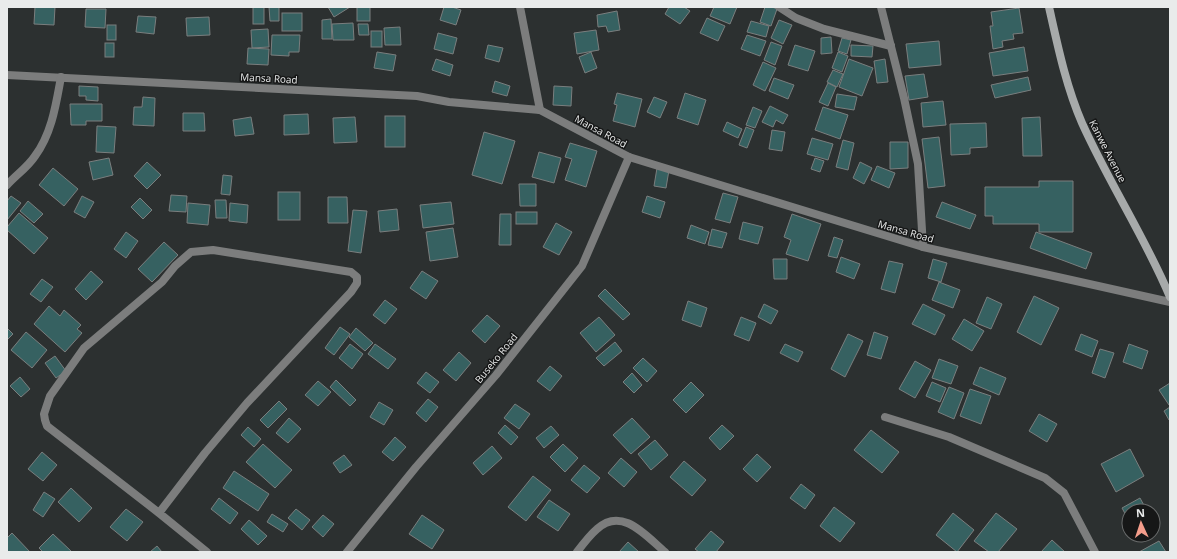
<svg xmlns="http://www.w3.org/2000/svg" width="1177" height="559" font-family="'Open Sans',sans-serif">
<rect width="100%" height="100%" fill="#2c3030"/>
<g fill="#366161" stroke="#7a7e7e">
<polygon points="35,7 55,7 54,25 34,24"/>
<rect x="253" y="7" width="11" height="17"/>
<polygon points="269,7 279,7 279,21 270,21"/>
<polygon points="328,7 350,7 334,17"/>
<rect x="357" y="7" width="13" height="14"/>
<polygon points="444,7 452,7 461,10 456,25 440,20"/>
<polygon points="669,7 684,7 690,11 680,24 665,14"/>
<polygon points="714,7 737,7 730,24 710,16"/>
<polygon points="765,7 772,7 777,9 771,26 760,22"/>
<polygon points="1019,8 1023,33 1013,34 1014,39 1002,41 1003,47 993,49 990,26 993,26 991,12"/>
<polygon points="86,9 106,9 105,28 85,27"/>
<polygon points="617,11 620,30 608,32 606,26 598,27 597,15"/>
<rect x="282" y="13" width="20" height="18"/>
<polygon points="138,16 156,17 154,34 136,32"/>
<polygon points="209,17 210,35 187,36 186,18"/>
<polygon points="707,18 725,26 718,41 700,33"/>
<polygon points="331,19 332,39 322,39 322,20"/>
<polygon points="779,20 792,25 783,44 771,38"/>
<polygon points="751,21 769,26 766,37 747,32"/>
<polygon points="353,23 354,40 333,40 332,24"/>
<polygon points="358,24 368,24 369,35 359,35"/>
<rect x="107" y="25" width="9" height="15"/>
<polygon points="400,27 401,45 385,45 384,28"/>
<polygon points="268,29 269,47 252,48 251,30"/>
<polygon points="596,30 599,50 577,54 574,33"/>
<rect x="371" y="31" width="11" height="16"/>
<polygon points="438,33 457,38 453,54 434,49"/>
<polygon points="272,35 300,35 299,52 289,52 289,56 271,55"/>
<polygon points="747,35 766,41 760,56 741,49"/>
<polygon points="831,37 832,53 821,54 821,38"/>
<polygon points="842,38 851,40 847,54 838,51"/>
<polygon points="939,41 941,65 909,68 906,44"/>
<polygon points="771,42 782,46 775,65 764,60"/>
<rect x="105" y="43" width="9" height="14"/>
<polygon points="488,45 503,48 499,62 485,58"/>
<polygon points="795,45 815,51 808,71 788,65"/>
<polygon points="851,45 873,46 872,57 851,56"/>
<polygon points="1024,47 1028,71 993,76 989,53"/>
<polygon points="248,48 269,49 268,65 247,64"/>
<polygon points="377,52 396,55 393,71 374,68"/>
<polygon points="591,52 597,68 585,73 579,57"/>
<polygon points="838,52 848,56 842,72 832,68"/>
<polygon points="436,59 453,65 450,76 432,70"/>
<polygon points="849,59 873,68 862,96 839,87"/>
<polygon points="885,59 888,82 877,83 874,61"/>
<polygon points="763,62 776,68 765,91 753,85"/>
<polygon points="833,70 843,74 837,87 827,82"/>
<polygon points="924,74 928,97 909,100 905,76"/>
<polygon points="1028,77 1031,90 995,98 991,85"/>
<polygon points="774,78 794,85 788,99 769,91"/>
<polygon points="495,81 510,86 507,96 492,92"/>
<polygon points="828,83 836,87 828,106 819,102"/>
<polygon points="79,86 98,87 98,101 86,100 86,96 79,96"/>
<polygon points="554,86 572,87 571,106 553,105"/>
<polygon points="617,93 642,99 635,127 613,121 617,105 614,104"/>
<polygon points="685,93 706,100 698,125 677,118"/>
<polygon points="837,94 857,97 854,110 835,107"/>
<polygon points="143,97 155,98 154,126 133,125 134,107 142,107"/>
<polygon points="654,97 667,102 660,118 647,112"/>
<polygon points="943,101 946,125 923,127 921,103"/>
<polygon points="70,104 102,104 102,121 86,121 86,125 71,125"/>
<polygon points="770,106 788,115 783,124 776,120 773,127 762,122"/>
<polygon points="753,107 762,111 755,128 746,125"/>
<polygon points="823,107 848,115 840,139 815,130"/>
<polygon points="183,113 204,113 205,131 183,131"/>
<polygon points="308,114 309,134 284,135 284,115"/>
<rect x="385" y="116" width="20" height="31"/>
<polygon points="251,117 254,134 235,136 233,120"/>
<polygon points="355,117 357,142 334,143 333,118"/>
<polygon points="1040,117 1042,156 1023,156 1022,118"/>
<polygon points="727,122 742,129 738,138 723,131"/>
<polygon points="986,123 987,147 970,148 970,154 951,155 950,124"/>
<polygon points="97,126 116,127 114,153 96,152"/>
<polygon points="746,127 754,130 747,148 739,145"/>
<polygon points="772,130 785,132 782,151 769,149"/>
<polygon points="484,132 515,141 502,184 472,175"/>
<polygon points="939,137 945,186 928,188 922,139"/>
<polygon points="812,138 833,144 828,160 807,154"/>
<polygon points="843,140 854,143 848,170 836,167"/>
<polygon points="890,142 908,142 908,168 890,169"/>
<polygon points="570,143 597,151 586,187 565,180 572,159 565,157"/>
<polygon points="539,152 561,158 554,183 532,177"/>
<polygon points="109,158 113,175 93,180 89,162"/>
<polygon points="815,158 824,161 820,172 811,169"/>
<polygon points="147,162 161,175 147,189 134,176"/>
<polygon points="860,162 872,168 864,184 853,178"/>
<polygon points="877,166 895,173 889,188 871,180"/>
<polygon points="53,168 78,189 64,206 39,185"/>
<polygon points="657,168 669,170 666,188 654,186"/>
<polygon points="223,175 232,176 230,195 221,194"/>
<polygon points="1039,181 1073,181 1073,232 1039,232 1039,224 993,224 993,216 985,216 985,187 1039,187"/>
<polygon points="519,184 536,184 536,206 520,206"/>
<rect x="278" y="192" width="22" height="28"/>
<polygon points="723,193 738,197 730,223 715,219"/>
<polygon points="171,195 187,196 186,212 169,211"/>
<polygon points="11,196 21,203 7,220 7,201"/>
<polygon points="82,196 94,202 85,218 74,212"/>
<polygon points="647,196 665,202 660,218 642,212"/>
<polygon points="328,197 347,197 348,223 328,223"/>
<polygon points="140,198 152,210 143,219 131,207"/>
<polygon points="215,200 226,200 227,218 216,218"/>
<polygon points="28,201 43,214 34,223 20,211"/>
<polygon points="451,202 454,224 423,228 420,205"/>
<polygon points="942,202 976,215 970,229 936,217"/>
<polygon points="188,203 210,205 208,225 187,223"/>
<polygon points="230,203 248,205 247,223 229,221"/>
<polygon points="397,209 399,230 380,232 378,211"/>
<polygon points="353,210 367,211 361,253 348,251"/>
<rect x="516" y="212" width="21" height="12"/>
<polygon points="19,213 48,238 34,254 7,230 7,227"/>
<polygon points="500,214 511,214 511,245 499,245"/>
<polygon points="792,214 821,224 808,261 786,254 791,240 784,237"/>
<polygon points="743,222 763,227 758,244 739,239"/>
<polygon points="556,223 572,232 559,255 543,247"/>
<polygon points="691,225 709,232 705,244 687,238"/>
<polygon points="453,228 458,257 430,261 426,232"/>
<polygon points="712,229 727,233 722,248 708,245"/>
<polygon points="126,232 138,241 126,258 114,249"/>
<polygon points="1036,232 1092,253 1086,269 1030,248"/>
<polygon points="834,237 843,240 837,258 828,256"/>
<polygon points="164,242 178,255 152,282 138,269"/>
<polygon points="841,257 860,264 854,279 836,272"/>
<polygon points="773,259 787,259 787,279 774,279"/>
<polygon points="933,259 947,263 941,282 928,278"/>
<polygon points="889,261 903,264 895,293 881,289"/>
<polygon points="91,271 103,282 86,300 75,289"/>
<polygon points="422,271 438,281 426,299 410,288"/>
<polygon points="42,279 53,287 41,302 30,294"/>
<polygon points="939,282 960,290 953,308 932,300"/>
<polygon points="605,289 630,314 623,320 598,296"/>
<polygon points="1034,296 1059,308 1041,345 1017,332"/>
<polygon points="987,297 1002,304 991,329 976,323"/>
<polygon points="385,300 397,309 385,324 373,315"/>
<polygon points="688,301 707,308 701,327 682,320"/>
<polygon points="764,304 778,311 771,324 758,317"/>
<polygon points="923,304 945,315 935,335 912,324"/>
<polygon points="49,306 60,316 64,310 81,325 77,329 82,333 65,352 34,324"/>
<polygon points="487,315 500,326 485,343 472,331"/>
<polygon points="599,317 615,335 596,352 580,333"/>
<polygon points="741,317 756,323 749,341 734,335"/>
<polygon points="964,319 984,331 972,351 952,339"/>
<polygon points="340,327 350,334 334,355 325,348"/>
<polygon points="7,328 13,334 7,340"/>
<polygon points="356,328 373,343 365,351 349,337"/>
<polygon points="26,332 47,350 32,368 11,350"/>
<polygon points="874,332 888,337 881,359 867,355"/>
<polygon points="848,334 863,341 845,377 831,369"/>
<polygon points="1081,334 1098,341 1092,357 1075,350"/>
<polygon points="615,342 622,351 604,366 596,358"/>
<polygon points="350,344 363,354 352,369 339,358"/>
<polygon points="375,344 396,359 388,369 368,354"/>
<polygon points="785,344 803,352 798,362 780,353"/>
<polygon points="1129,344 1148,351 1142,369 1123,362"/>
<polygon points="1100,349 1114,353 1105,378 1092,373"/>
<polygon points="459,352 471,363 456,381 443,370"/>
<polygon points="55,356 66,371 56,378 45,363"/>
<polygon points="643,358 657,371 647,382 633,368"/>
<polygon points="939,359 958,366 951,384 932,378"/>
<polygon points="915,361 931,370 915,398 899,389"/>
<polygon points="550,366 562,376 550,391 537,381"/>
<polygon points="980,367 1006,378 999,395 973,384"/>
<polygon points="426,372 439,382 430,393 417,383"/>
<polygon points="632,373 642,385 634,393 623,382"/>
<polygon points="20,377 30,389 21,397 10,386"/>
<polygon points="336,380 356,400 350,406 330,387"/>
<polygon points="318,381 331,392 318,406 305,395"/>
<polygon points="691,382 704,395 686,413 673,400"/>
<polygon points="932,382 946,388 940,402 926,396"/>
<polygon points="1170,383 1170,404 1169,405 1159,390"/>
<polygon points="949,387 964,393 954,419 938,412"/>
<polygon points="970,389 991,396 981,424 960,416"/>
<polygon points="428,399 438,407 426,422 416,413"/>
<polygon points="279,401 287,409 268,428 260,420"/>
<polygon points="379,402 393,410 384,425 370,417"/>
<polygon points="515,404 530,414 519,429 504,418"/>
<polygon points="1170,407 1170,419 1169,420 1164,411"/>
<polygon points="1039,414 1057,424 1047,442 1029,431"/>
<polygon points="289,418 301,429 288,443 276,433"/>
<polygon points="632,418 650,437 631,454 613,435"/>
<polygon points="505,425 518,437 511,445 498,433"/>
<polygon points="722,425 734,436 720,450 709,438"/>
<polygon points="551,426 559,435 544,448 536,438"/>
<polygon points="248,427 261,439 254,447 241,435"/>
<polygon points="871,430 899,452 882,473 854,450"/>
<polygon points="395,437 406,447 393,461 382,452"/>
<polygon points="655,440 668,455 651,470 638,454"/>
<polygon points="263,444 292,470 275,488 246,462"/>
<polygon points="563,444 578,458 565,472 550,457"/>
<polygon points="492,446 502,458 483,475 473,463"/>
<polygon points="1130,449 1144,476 1116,492 1101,464"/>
<polygon points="42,452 57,465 43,481 28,469"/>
<polygon points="757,454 771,467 757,482 743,469"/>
<polygon points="344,455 352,465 340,473 333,463"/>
<polygon points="621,458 637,472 624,487 608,473"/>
<polygon points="684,461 706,480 692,496 670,477"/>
<polygon points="584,465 600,478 587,493 571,480"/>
<polygon points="234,471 269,494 258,511 223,488"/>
<polygon points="533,476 551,490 526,521 508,507"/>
<polygon points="801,484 815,495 805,509 790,498"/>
<polygon points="71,488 92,508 79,522 58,502"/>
<polygon points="44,492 55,499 43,517 33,510"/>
<polygon points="219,498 238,513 230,524 211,509"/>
<polygon points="1140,498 1147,511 1129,511 1129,521 1122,508"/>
<polygon points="549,500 570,514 558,531 537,517"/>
<polygon points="834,507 855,523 840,542 820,526"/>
<polygon points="126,509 143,522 127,541 110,527"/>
<polygon points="296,509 310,520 302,530 288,518"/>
<polygon points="953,513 974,530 957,552 936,535"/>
<polygon points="996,513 1017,529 998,552 989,552 974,541"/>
<polygon points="272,514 288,524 283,532 267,522"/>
<polygon points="323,515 334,524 323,537 312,527"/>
<polygon points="422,515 444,530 432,549 409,534"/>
<polygon points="249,520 267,536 258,545 241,529"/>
<polygon points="711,531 724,542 716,552 699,552 695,549"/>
<polygon points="12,533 30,552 7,552 7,538"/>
<polygon points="53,534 71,551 71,552 43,552 39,548"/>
<polygon points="1052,540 1065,552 1041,552"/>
<polygon points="1159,541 1166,552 1139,552"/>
<polygon points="628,542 639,552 619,552"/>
<polygon points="157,546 162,552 150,552"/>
</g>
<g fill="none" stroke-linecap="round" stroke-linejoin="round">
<g stroke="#7c7d7d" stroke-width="8">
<polyline points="520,7 540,110"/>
<polyline points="779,7 796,18 824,29 891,46"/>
<polyline points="881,7 904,98 918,164 923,247"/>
<polyline points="7,75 417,96 449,102 540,110 629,157 923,247 1170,302"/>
<path d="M7 185C16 175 28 167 35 156 52 133 56 104 61 77"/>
<polyline points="885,417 949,437 1045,478 1064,493 1095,552"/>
<polyline points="159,513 205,453 247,403 351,292 357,283 357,277 351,272 213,250 191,252 175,266 162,282 84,348 50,396 44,414 45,420 47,426 159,513 207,552"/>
<polyline points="347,552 416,467 496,375 582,266 629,157"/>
<path d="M577 552C583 544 590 535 597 529 622 506 646 536 665 552"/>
</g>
<path stroke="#a7aaaa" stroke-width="8" d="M1049 7C1058 47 1066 86 1082 123 1109 183 1145 237 1170 297"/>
</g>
<g text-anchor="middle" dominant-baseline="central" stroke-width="3" stroke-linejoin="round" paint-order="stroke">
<g font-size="10" fill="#e9ebeb" stroke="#161717">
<text transform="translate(269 78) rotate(3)">Mansa Road</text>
<text transform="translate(601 131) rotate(28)">Mansa Road</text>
<text transform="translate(1108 151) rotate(63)">Kanwe Avenue</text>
<text transform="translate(906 231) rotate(16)">Mansa Road</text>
<text transform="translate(496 358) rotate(-51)">Buseko Road</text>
</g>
</g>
<rect width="1177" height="559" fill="none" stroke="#e9ebeb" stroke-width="16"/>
<g transform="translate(1141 523) rotate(357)"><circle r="19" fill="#161717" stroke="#6a6c6c"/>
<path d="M0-3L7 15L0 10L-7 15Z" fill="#f49d8b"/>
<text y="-6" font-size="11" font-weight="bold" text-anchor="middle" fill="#e9ebeb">N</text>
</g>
</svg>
